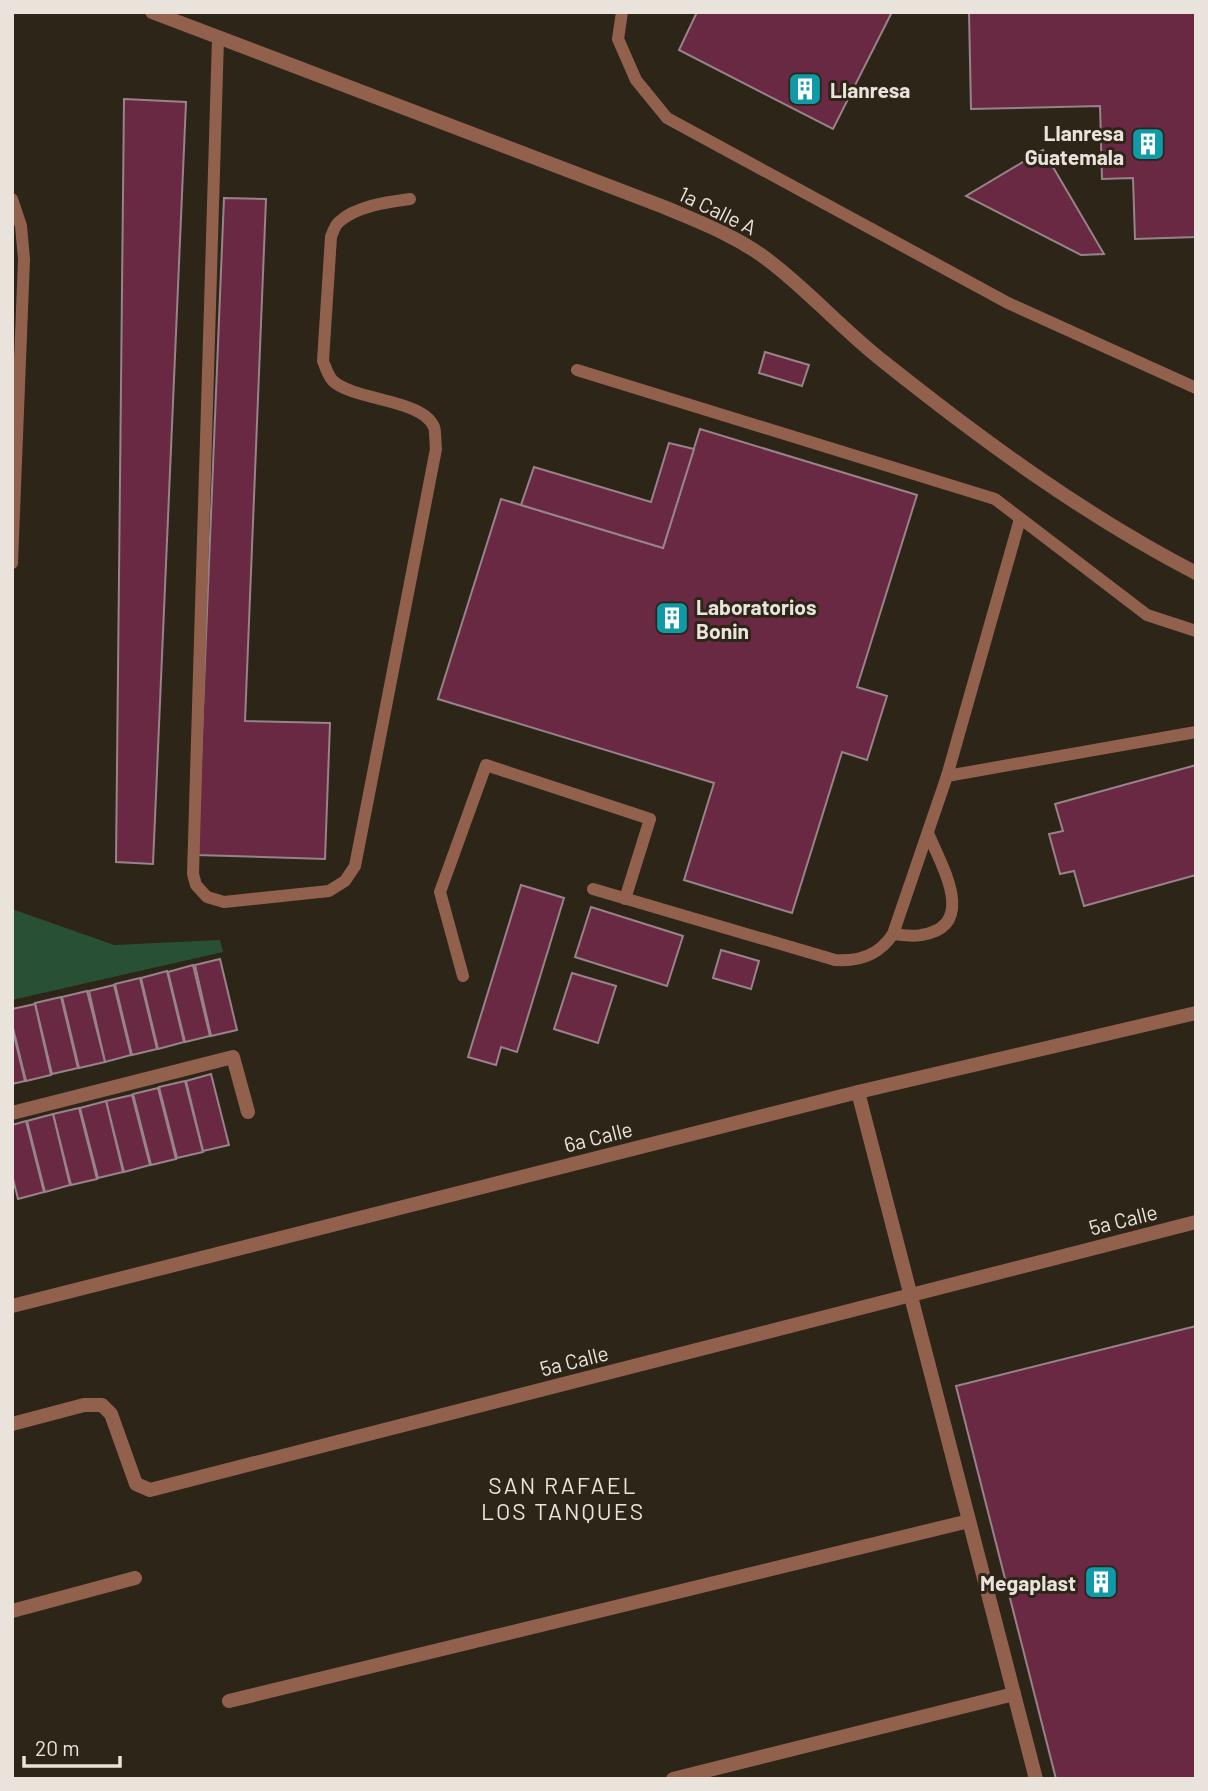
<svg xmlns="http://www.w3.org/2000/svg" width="1208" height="1791" font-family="Barlow,sans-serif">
<rect width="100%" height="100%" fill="#2d2518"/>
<polygon fill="#275035" points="12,909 114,945 220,940 223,952 12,1000"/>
<g fill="#692942" stroke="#978389" stroke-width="2">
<polygon points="697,12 892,12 833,129 679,50"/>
<polygon points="969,12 1196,12 1196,237 1135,239 1133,178 1102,179 1100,106 971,109"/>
<polygon points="124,99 186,102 153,864 116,862"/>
<polygon points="1043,150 1104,254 1081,255 966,196"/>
<polygon points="224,198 266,199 245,721 330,723 325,859 197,855"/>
<polygon points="765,352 809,365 802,386 759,373"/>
<polygon points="700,429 917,495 857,687 887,696 867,760 842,752 792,913 684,880 714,783 438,699 501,499 663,548"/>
<polygon points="669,443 694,449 663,548 521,505 534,467 651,502"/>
<polygon points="1196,765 1196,875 1084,906 1074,871 1060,874 1049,834 1063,831 1055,804"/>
<polygon points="521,885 564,898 517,1052 501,1047 496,1065 468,1057"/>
<polygon points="591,907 683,936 667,986 575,957"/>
<polygon points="721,950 759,961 751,989 713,978"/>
<polygon points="220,959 237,1030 211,1036 195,965"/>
<polygon points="193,965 210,1036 185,1042 168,972"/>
<polygon points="167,971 184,1042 158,1049 141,978"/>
<polygon points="572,973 616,986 598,1043 554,1029"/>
<polygon points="140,978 157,1049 132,1055 115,984"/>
<polygon points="114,985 131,1055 105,1062 89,991"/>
<polygon points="87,991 105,1062 79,1068 62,997"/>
<polygon points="61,997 78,1068 52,1074 35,1003"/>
<polygon points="35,1004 51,1075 26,1081 12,1024 12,1009"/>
<polygon points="12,1027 25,1081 12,1084"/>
<polygon points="211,1074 229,1145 203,1151 186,1081"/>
<polygon points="185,1081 203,1152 177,1158 159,1087"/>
<polygon points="158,1088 176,1159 151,1165 133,1094"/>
<polygon points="132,1095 150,1165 124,1172 106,1101"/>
<polygon points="106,1101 123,1172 98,1178 80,1108"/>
<polygon points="79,1108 97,1179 71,1185 53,1114"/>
<polygon points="53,1114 70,1185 45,1192 27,1121"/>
<polygon points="26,1121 44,1192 18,1199 12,1175 12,1125"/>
<polygon points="1196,1326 1196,1779 1056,1779 956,1386"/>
</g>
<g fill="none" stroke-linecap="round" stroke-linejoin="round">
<g stroke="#92614e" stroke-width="12">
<polyline points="622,12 618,39 636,80 667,118 1008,303 1196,388"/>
<path d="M218 38 193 874 196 885 207 897 224 902 329 891 345 881 355 866 436 449C435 443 436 433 434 427 423 399 355 401 333 381 328 376 326 368 323 361L331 237C333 232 335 225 339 222 356 206 388 202 410 199"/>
<polyline points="12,199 21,226 24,259 12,563"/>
<polyline points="577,370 995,499 1147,615 1196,631"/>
<polyline points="947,776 1196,732"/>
<path d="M593 889 835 960C860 962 879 955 893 934L947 776 1020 519"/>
<path d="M893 934C902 935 912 937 921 935 979 926 941 865 928 833"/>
<polyline points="463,976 440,892 486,765 650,819 625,899"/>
</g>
<g stroke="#92614e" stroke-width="14">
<path d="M152 12 664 207C699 222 737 236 768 260 809 291 843 330 884 362 982 440 1084 515 1196 573"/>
<polyline points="858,1092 1036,1779"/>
<polyline points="12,1113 233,1057 248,1112"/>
<polyline points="12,1306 858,1092 1196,1013"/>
<polyline points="12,1424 84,1405 102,1405 111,1414 136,1484 150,1490 1196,1222"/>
<polyline points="12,1611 135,1578"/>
<polyline points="229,1701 969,1521"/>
<polyline points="673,1779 1014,1694"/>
</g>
</g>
<defs>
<g id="building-square" transform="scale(1.75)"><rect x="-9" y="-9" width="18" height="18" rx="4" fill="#0f9aa8" stroke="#2d2518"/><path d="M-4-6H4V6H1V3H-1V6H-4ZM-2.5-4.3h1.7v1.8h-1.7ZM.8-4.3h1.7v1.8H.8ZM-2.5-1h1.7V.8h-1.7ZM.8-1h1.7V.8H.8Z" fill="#fff"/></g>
</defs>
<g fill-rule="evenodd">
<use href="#building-square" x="805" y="89"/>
<use href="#building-square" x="1148" y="144"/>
<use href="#building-square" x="672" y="618"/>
<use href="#building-square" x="1101" y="1582"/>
</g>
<g text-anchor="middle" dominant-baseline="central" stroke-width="6" stroke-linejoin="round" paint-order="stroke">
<g font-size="21" font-weight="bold" fill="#e9e3db" stroke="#2d2518" text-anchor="start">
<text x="830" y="89">Llanresa</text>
<text x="1124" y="132" text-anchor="end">Llanresa<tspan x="1124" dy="24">Guatemala</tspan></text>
<text x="696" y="606">Laboratorios<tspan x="696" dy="24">Bonin</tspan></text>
<text x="1076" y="1582" text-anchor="end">Megaplast</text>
</g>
<g font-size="21" fill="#e9e3db" stroke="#2d2518">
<text transform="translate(718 210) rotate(26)">1a Calle A</text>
<text transform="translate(598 1136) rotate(-14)">6a Calle</text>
<text transform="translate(1123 1219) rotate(-14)">5a Calle</text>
<text transform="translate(574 1360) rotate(-14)">5a Calle</text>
</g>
<g font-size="23" letter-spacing="2" fill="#e9e3db" stroke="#2d2518">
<text x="563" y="1485">SAN RAFAEL<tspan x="563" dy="26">LOS TANQUES</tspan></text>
</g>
</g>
<rect width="1208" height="1791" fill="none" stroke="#e9e3db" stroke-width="28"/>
<path d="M24 1756v10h96v-10" fill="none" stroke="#e9e3db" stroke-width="3.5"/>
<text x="35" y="1756" font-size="21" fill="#e9e3db" stroke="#2d2518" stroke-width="5" paint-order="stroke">20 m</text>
</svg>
